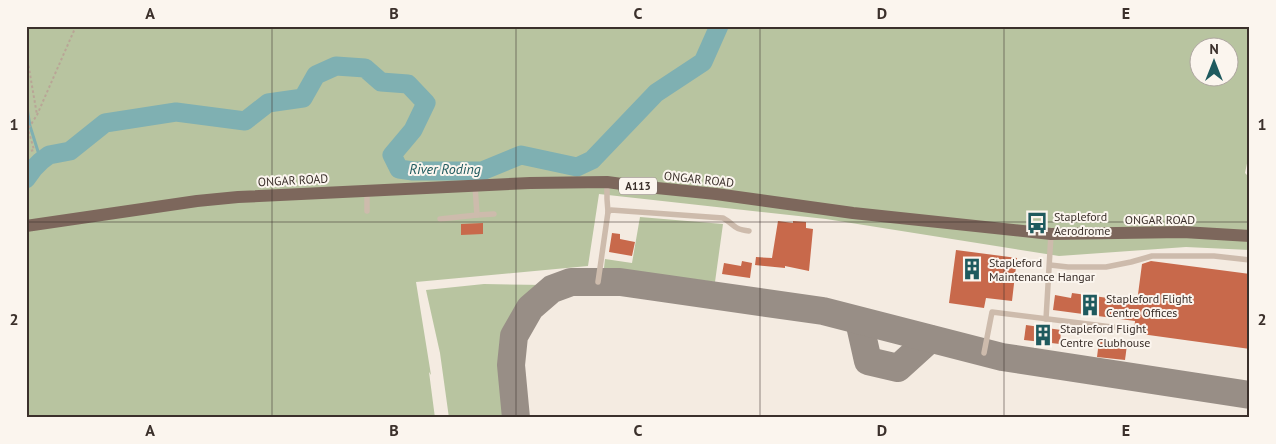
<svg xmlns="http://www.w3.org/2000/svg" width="1276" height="444" font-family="'PT Sans',sans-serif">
<rect width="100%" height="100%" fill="#f4ebe1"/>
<g fill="#b8c4a0" fill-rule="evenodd">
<path d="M26 26H1250V149L1245 173 1250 178V250L1186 247 1059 256 826 219 599 194 588 266 416 282 431 375 429 372 435 418H26ZM1198 48H1228V78H1198Z"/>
<polygon points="640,217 723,224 715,282 604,268 605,259 632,263"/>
<polygon points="484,284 545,285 519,306 505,332 504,359 504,418 449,418 440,353 426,290"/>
</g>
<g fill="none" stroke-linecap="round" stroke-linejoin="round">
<polyline stroke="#7fb0b2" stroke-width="3" points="26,102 30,126 41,161"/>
<polyline stroke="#7fb0b2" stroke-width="19" points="26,179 34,168 41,161 49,155 70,151 105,123 176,112 245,121 268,103 303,98 316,75 336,66 365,68 381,82 408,84 426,103 413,130 392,155 399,169 413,171 482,171 521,155 577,167 592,160 656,93 703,62 719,26"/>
<g stroke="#988e86" stroke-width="28">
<polyline points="859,321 868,361 898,368 930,339"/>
<polyline points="516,418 511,365 514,336 530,308 552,289 571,282 620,282 823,311 1002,357 1250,395"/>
</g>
</g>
<g fill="#c8694b">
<polygon points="778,221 793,223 793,221 806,222 806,228 813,229 809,271 785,266 785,268 755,265 756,257 772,258"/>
<polygon points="483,223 483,234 461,235 461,224"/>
<polygon points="612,233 620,234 620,239 635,242 632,256 609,252"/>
<polygon points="956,250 1017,258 1012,301 986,298 984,308 949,303"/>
<polygon points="742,261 752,263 750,278 722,274 724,263 741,266"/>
<polygon points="1151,261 1250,274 1250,349 1134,333 1135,321 1053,310 1055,295 1071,298 1072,293 1137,302 1142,264"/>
<polygon points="1026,325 1061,330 1060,344 1024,340"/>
<polygon points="1099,341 1127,345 1125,360 1097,357"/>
</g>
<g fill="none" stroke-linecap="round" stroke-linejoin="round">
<g stroke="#b9a596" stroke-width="2" stroke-dasharray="2.5 2.5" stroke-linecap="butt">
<polyline points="26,51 37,115"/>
<polyline points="26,132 37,115 76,26"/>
<polyline points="26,152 34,150 28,129"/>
</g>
<g stroke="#cdbbac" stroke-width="5.5">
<polyline points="607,182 607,199 608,212"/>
<polyline points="367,190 367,211"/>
<polyline points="477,215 494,214"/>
<polyline points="440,219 477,215 475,186"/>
<polyline points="1050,265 1068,267 1106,267 1131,262 1152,256 1214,256 1250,260"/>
<path d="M598 282 608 212 611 210 723 218C736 225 732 229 749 231"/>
<polyline points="1046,319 1051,234"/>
<polyline points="984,353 992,312 1128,329"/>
</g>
<polyline stroke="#7d675c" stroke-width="12" points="26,226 197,201 238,197 530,183 607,182 637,186 716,194 853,213 1051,234 1183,232 1250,236"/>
</g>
<path fill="none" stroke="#3b302b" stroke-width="1" stroke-opacity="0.55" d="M272 26V418M516 26V418M760 26V418M1004 26V418M26 222H1250"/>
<defs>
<g id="bus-bare" transform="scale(1.725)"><path d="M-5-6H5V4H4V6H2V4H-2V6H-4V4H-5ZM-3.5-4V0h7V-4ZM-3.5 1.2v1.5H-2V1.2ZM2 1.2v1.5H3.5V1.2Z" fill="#1f5a5e" stroke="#fbf5ee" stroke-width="2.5" paint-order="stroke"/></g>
<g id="building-bare" transform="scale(1.725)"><path d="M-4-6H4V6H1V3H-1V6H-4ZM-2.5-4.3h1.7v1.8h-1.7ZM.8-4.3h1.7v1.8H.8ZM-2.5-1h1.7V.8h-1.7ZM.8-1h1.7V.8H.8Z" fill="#1f5a5e" stroke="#fbf5ee" stroke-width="2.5" paint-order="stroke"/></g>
</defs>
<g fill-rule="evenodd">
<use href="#bus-bare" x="1037" y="223"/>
<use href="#building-bare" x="972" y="269"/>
<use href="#building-bare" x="1090" y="305"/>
<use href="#building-bare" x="1043" y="335"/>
</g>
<g text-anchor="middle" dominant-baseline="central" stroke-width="4" stroke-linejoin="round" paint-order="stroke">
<rect fill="#fbf5ee" stroke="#756b66" stroke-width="1" x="619" y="177.5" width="38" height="17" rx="4"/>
<g font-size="11" font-weight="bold" fill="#3b302b">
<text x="638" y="186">A113</text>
</g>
<g font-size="12" fill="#3b302b" stroke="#fbf5ee">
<text transform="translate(699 179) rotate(6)">ONGAR ROAD</text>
<text transform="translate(293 180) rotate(-3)">ONGAR ROAD</text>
<text x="1160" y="219">ONGAR ROAD</text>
</g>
<g font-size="12" fill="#3b302b" stroke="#fbf5ee" text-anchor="start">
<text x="1054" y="216">Stapleford<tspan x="1054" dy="14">Aerodrome</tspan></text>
<text x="989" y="262">Stapleford<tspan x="989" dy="14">Maintenance Hangar</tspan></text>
<text x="1106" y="298">Stapleford Flight<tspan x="1106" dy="14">Centre Offices</tspan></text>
<text x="1060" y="328">Stapleford Flight<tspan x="1060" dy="14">Centre Clubhouse</tspan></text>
</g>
<g font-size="14" font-style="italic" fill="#1f5a5e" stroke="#fbf5ee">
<text x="445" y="169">River Roding</text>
</g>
</g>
<rect width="1276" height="444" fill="none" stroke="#fbf5ee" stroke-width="55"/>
<g transform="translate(1214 62)"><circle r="24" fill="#fbf5ee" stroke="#aea6a0"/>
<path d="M0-4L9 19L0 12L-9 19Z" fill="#1f5a5e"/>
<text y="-8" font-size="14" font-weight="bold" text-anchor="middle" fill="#3b302b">N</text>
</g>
<rect x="28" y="28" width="1220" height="388" fill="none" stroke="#3b302b" stroke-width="2"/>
<g font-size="16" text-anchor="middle" font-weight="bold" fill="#3b302b">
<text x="150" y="19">A</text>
<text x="394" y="19">B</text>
<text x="638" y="19">C</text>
<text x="882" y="19">D</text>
<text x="1126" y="19">E</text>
<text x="14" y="130">1</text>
<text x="1262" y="130">1</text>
<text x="14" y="325">2</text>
<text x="1262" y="325">2</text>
<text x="150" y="436">A</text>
<text x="394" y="436">B</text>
<text x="638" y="436">C</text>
<text x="882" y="436">D</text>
<text x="1126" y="436">E</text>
</g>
</svg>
